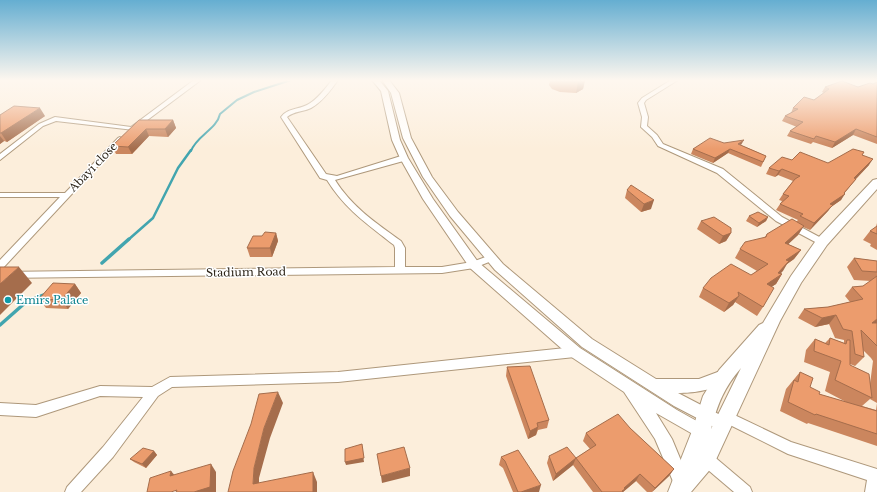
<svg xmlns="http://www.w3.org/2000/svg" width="877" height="492" font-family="'Libre Baskerville',serif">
<rect width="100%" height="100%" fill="#fceedb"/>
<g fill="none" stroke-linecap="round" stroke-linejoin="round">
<path stroke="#42a5af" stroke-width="2" d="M191 151C196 136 217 129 220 114L237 100 254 92 291 80"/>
<polyline stroke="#42a5af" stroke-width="2.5" points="128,240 153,218 178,168 191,150"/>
<g stroke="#42a5af" stroke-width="3.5">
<polyline points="102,263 129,239"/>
<polyline points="0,325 26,302 44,295"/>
</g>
<g stroke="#ae987b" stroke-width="2">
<g id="minor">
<polygon points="194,80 201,80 134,130 56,121 43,126 0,160 0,154 39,124 55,117 131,127"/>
<path d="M332 80H338C331 90 322 102 311 108 303 112 294 111 287 117L326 174 337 176 401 156H407V160L335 180C352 207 376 223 401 241L405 248V267H442L472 262 491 255 496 258 494 260 474 268 442 273 0 278V272L395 267V248L394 245C367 224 345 209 327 180L320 178 281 117C288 108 297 110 307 105 317 100 325 89 332 80Z"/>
<polygon points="671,80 678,80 646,100 644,103 648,117 647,126 657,135 663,144 723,169 782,217 825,240 826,242 825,244 819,244 776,221 717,173 658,146 652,137 641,127 642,117 638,103 642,98"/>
<polygon points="120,137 123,139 122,140 3,268 0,269 0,260 60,197 0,197 0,193 65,193 118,138"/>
<polygon points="575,347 579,349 581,352 579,355 575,357 338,382 172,387 158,396 113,457 81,492 65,492 67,487 103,447 143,397 100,396 36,417 0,415 0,403 36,405 100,386 152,387 170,377 338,372"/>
<polygon points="726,411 791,442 877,469 877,492 865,492 867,480 788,454 722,421 720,417 722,413"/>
<polygon points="706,452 711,454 750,487 752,492 734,492 701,464 699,459 701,454"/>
</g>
</g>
<g stroke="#ae987b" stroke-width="2">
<g id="tertiary">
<polygon points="372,80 379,80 388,91 400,140 408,158 433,199 478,262 580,348 677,410 711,429 713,434 711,439 705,441 656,413 672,439 689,480 687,486 681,488 675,486 655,439 624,392 570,356 470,268 423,199 400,158 392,140 381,91"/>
<path d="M382 80H389L399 93 411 138 432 177 458 212 503 264 592 339 656 379H699L723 370 728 372 730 376C723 390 692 393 678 393L728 419 731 424 728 429 723 431 718 429 674 406 582 347 495 270 450 216 423 177 403 138 391 93Z"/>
</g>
</g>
<g stroke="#ae987b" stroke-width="2">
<path id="secondary" d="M877 179V189L827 245 801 283 780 321 713 466 691 492H668L692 431 703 396 719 370 759 325 763 323 791 276 817 239 873 180ZM741 368 711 429C718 403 724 388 741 368Z"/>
</g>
<use href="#minor" fill="#fff" fill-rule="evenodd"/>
<use href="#tertiary" fill="#fff" fill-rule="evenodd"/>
<use href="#secondary" fill="#fff" fill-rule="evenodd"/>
</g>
<g fill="#cb865e" fill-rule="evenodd">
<polygon points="550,80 585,80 583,89 576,93 560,92 552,89 549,85"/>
<polygon points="877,82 877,144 853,135 832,148 813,142 811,144 787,136 790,131 797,127 782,121 785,116 791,113 793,108 814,100 824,93 822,92 825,87 858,87 873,84"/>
<polygon points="0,115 45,116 7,142 4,141 0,144"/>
<polygon points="139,120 173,120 176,128 168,137 149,136 132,154 116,154 112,146"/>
<polygon points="724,143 741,145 766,156 761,167 728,153 713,163 691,154 693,149"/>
<polygon points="864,152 862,155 869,165 856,179 851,185 844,193 841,200 831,207 828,211 810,230 803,227 798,235 788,244 801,250 794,259 787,264 780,273 782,274 776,284 771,287 763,307 757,316 735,302 733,305 724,312 699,297 703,288 751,275 757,271 735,258 740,249 764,238 767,234 796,222 798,220 776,210 782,201 779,200 783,194 793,181 778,175 775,177 766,174 769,168 792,160 828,163"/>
<polygon points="627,190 651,209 641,212 625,198"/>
<polygon points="749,216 768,217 766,221 757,227 746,221"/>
<polygon points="701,221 731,233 726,241 719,244 697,229"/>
<polygon points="877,223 877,250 870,246 871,244 863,240 870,231 876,227"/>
<polygon points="276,233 278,241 272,257 250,257 247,248 262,236"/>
<path d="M854 258 877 261V446L808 423 807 424 780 411 786 389 800 372 810 387 819 394 846 402 825 391 830 372 804 362 806 350 815 339 825 343 830 338 844 343V340L835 338 829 324 815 327 798 318 804 309 828 307 850 302 845 296 852 287 863 286 871 281 854 280 847 267ZM863 350 871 358 873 361 870 384 850 365V364L855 366 864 357ZM870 399 877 403 876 410 862 406Z"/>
<polygon points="75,284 81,293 68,309 46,308 39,299"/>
<polygon points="507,367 549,420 547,428 538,430 536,435 528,439 506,376"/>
<polygon points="630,428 674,469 669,476 652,492 647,492 636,481 623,492 593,492 573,465 553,481 547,463 549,456 576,458 590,449 583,441 586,433"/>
<polygon points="154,451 157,455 146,468 134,462 130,459"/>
<polygon points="501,457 539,492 513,492 503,468 499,465"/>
</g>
<g fill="#a56d4c">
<polygon points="582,80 585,80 583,89 576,93 578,82"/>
<polygon points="40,108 45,116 7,142 1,133"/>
<polygon points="173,120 176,128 168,137 165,129"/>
<polygon points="146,129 149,136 132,154 128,147"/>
<polygon points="856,129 853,135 832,148 835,142"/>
<polygon points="0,136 4,141 0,144"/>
<polygon points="744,140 741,145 738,144"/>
<polygon points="730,149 728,153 713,163 715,158"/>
<polygon points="873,159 869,165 850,185 854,178"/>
<polygon points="782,169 778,175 775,177 779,171"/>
<polygon points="856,179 851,185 843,195 845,194 841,200 831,207 828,211 810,230 814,223 830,204 844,193"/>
<polygon points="654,200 651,209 641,212 644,204"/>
<polygon points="768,217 766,221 757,227 759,223"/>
<polygon points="804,226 798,235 780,252 785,243"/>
<polygon points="276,233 278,241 272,257 270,248"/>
<polygon points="731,233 726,241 719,244 723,236"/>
<polygon points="801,250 794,259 787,264 783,271 774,280 782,274 776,284 761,294 767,284 786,260"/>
<polygon points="19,267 32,283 0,315 0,284"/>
<polygon points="75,284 81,293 68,309 61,300"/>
<polygon points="739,296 733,305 724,312 729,303"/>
<polygon points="836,315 829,324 815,327 822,318"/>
<polygon points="877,319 877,323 872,323"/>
<polygon points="278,392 283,403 270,438 259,478 259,492 253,484 254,468 264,428"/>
<polygon points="538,427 536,435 528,439 530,431"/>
<polygon points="362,448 364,462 346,465 345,462"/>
<polygon points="154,451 157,455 146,468 142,464"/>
<polygon points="576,458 573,465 553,481 556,474"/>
<polygon points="211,464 216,472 216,492 194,492"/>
<polygon points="410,468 410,476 382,483 381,476"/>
<polygon points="674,469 669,476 652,492 655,488"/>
<polygon points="171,471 177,478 170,476"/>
<polygon points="313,472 317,482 317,492 313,492"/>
<polygon points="640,474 636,481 623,492 621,492 624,488"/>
<polygon points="541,485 539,492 521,492"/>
</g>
<g fill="#ec9c6d" stroke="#a56d4c">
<polygon points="558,80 582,80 578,82 562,82"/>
<polygon points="842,81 858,87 870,83 873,84 877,82 877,137 856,129 835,142 816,136 814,139 790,131 803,122 785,116 798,109 793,108 804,97 814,100 829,89 825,87"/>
<polygon points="14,106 40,108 1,133 0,133 0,115"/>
<polygon points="139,120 173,120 165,129 146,129 128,147 112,146"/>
<polygon points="710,138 724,143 744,140 738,144 766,156 763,162 730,149 715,158 693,149"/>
<polygon points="853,149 864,152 862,155 873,159 854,178 856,179 844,193 845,194 830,204 833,205 814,223 800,216 803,214 780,204 789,196 783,194 795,179 800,176 782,169 779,171 769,168 782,157 792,160 800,152 828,163"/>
<polygon points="631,185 654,200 644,204 627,190"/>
<polygon points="758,212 768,217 759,223 749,216"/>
<polygon points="714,217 731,228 731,233 723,236 701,221"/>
<polygon points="792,219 804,226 785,243 801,250 786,260 789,261 778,273 782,274 767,284 774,288 763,307 738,292 739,296 729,303 703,288 711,278 731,264 751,275 768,264 740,249 745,242 766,237 767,234"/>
<polygon points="877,226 877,234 870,231"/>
<polygon points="265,232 276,233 270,248 247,248 253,236 262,236"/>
<polygon points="854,258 877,261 877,272 862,271"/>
<polygon points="0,267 19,267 0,284"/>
<polygon points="877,276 877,319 872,323 877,323 877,346 861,330 864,357 855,354 852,331 843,329 836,315 822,318 804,309 828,307 863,299 852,287 863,286"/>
<polygon points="53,283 75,284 61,300 39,299"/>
<polygon points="830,338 846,344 847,340 850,340 850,365 869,374 872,398 835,380 841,361 814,351 815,339 829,345"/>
<polygon points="530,366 549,420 537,423 538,427 530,431 507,367"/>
<polygon points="800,372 813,378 810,387 820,392 819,394 877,411 877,434 816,414 815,415 788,402 794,380 798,382"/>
<polygon points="278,392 264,428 254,468 253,484 313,472 313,492 228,492 233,471 251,424 259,394"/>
<polygon points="618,414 630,428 674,469 655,488 640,474 624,488 625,489 622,491 623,492 602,492 576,458 596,445 586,433"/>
<polygon points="362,444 364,458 345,462 345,449"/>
<polygon points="404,447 410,468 381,476 377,454"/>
<polygon points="567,447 576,458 556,474 549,456"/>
<polygon points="143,448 154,451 142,464 130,459"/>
<polygon points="518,450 541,485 521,492 518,492 505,461 501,457"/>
<polygon points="211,464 210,487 194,492 176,492 177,490 171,492 147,492 150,478 171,471 170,476"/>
</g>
<linearGradient id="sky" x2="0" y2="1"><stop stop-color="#65aed1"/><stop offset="0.54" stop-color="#fef7ef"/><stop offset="1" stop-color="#fef7ef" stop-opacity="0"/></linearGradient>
<rect width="877" height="149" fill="url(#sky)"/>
<circle fill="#0f9aa8" stroke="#fff" stroke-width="1.5" cx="8" cy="300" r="4"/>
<g text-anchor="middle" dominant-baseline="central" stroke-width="3" stroke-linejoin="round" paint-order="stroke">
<g font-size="11" fill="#2c2418" stroke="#fff">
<text transform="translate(93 167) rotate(-46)">Abayi close</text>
<text transform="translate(246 272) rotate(-1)">Stadium Road</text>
</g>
<g font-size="11" fill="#0d838f" stroke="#fff" text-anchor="start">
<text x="16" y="300">Emirs Palace</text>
</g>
</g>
</svg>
